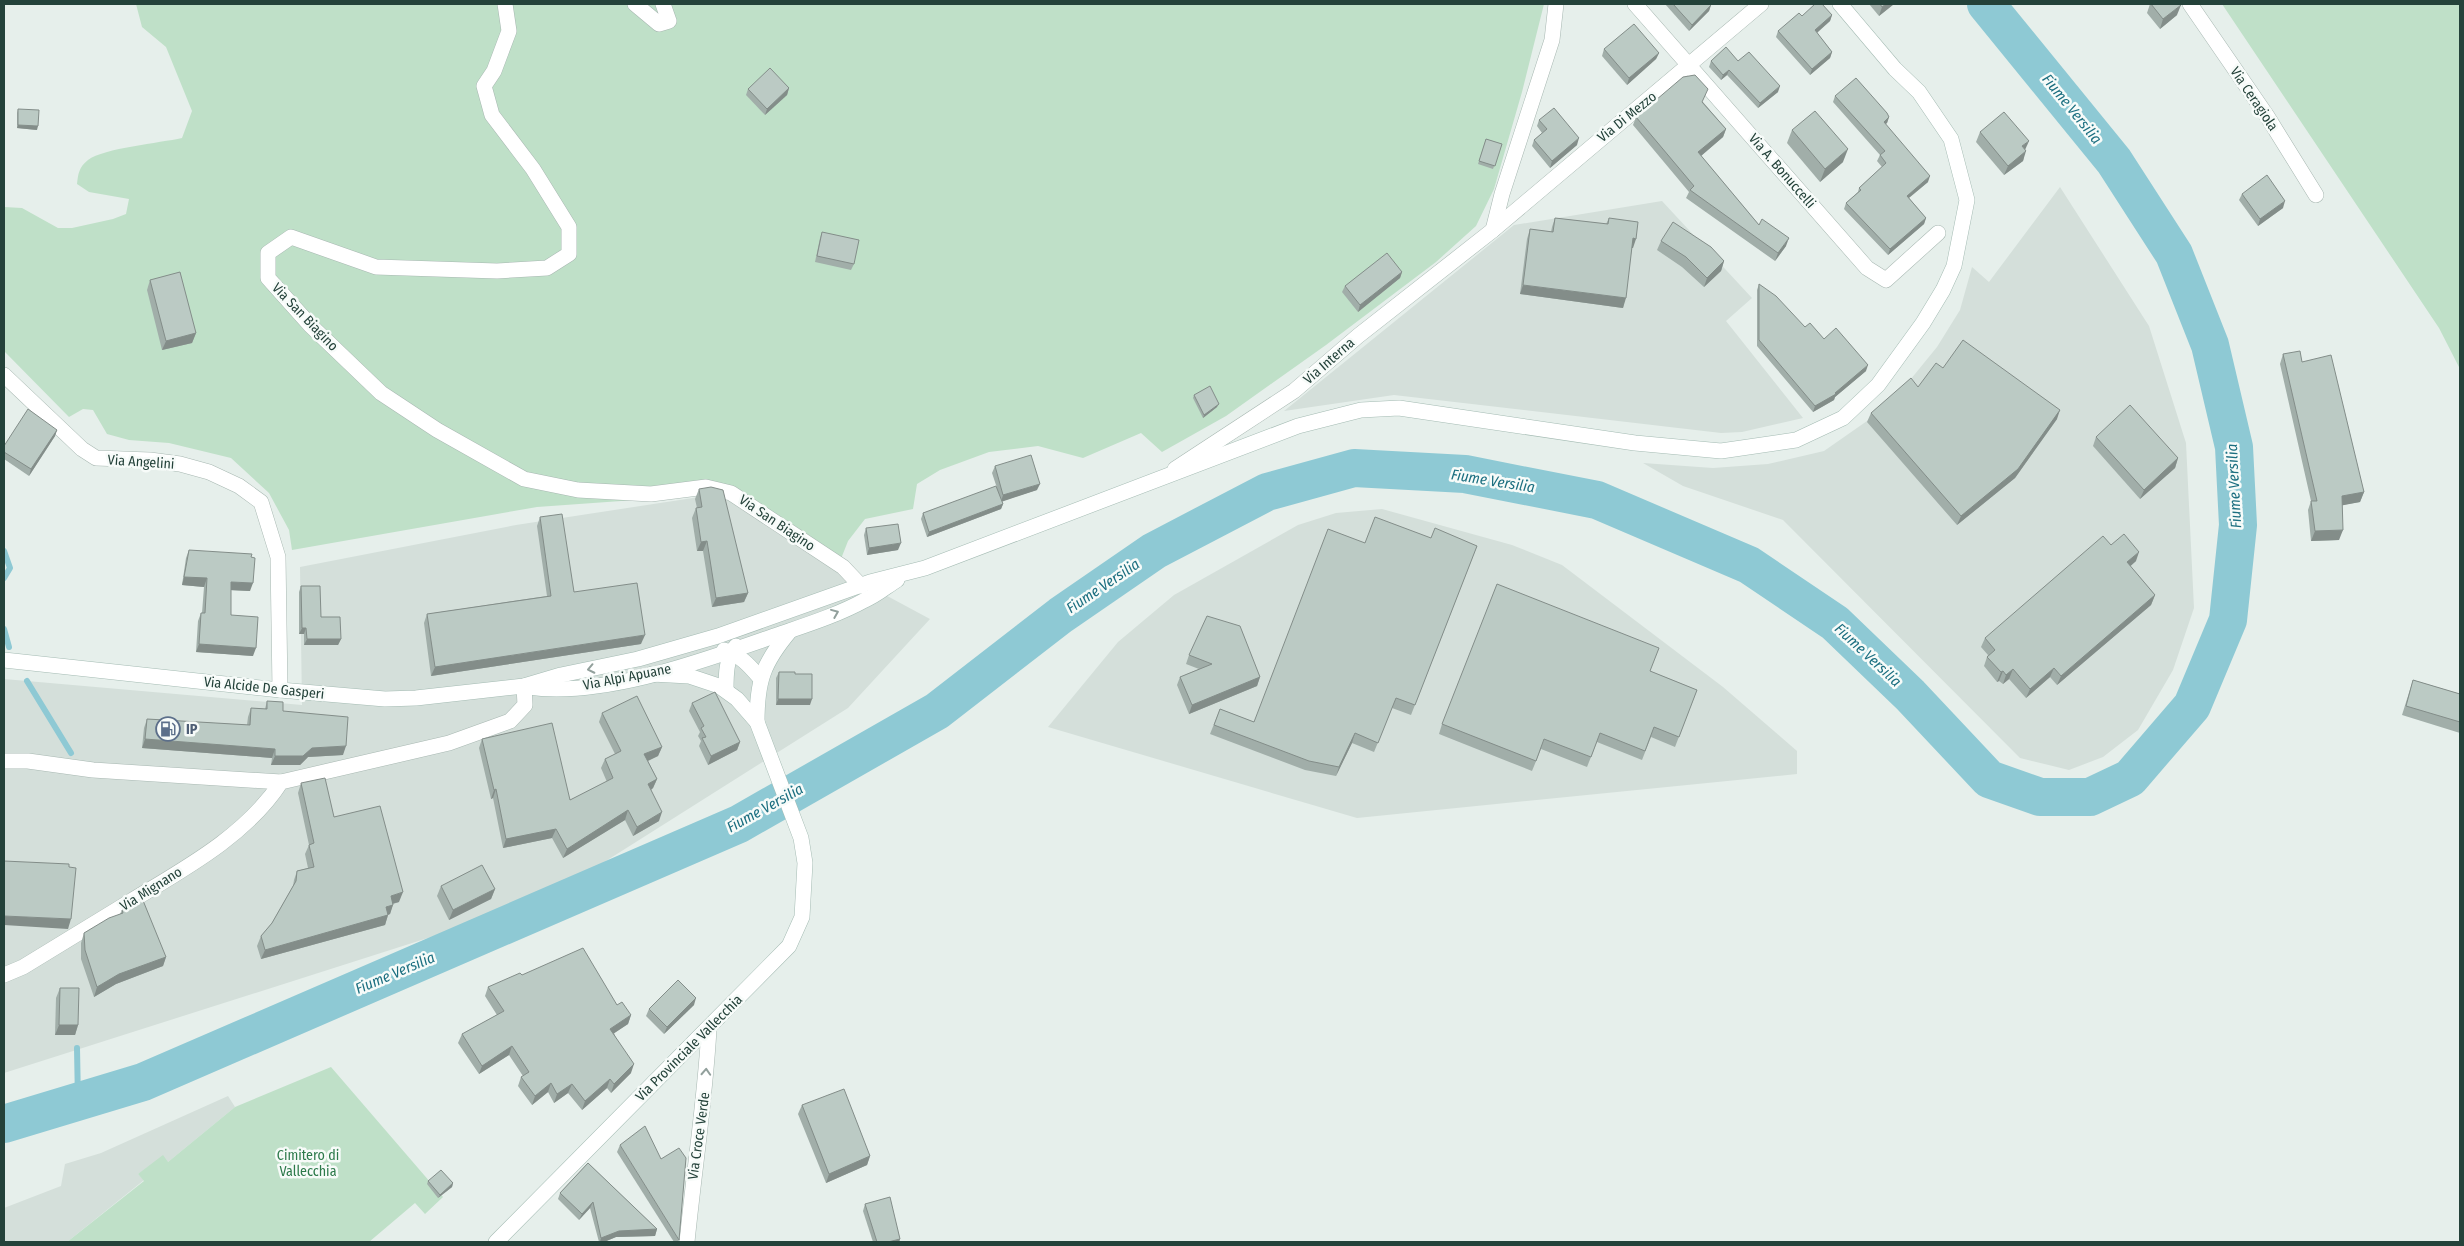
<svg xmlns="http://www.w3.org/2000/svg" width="2464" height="1246" font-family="'Fira Sans Condensed',sans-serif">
<rect width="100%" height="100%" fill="#e6efeb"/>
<g fill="#d4dfda">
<polygon points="2060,187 2149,326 2186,443 2194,608 2173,670 2138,730 2103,757 2069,770 2020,758 1783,520 1683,486 1643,463 1713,468 1768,464 1824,451 1867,421 1906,385 1937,347 1960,310 1972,267 1989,282"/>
<polygon points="1662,201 1752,298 1726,321 1803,418 1742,432 1721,433 1394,395 1284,411 1514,225"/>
<polygon points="719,494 837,569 930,619 848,708 541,902 4,1073 4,679 302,705 300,567 516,525"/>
<polygon points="1382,509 1512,545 1562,565 1723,687 1797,751 1797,774 1357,818 1048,727 1118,642 1174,595 1298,525 1336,513"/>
<polygon points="228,1096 235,1107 168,1162 138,1174 144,1180 67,1242 4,1242 4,1208 61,1186 65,1164 101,1153"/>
</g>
<g fill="#bfe0c8">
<path d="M136 4H1544L1522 92 1494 189 1476 226 1436 262 1326 345 1226 416 1162 452 1141 433 1083 458 1038 446 989 452 940 470 917 484 913 509 865 519 848 541 837 569 719 494 537 507 292 550 289 530 269 493 231 458 169 443 129 440 107 434 93 410 83 409 69 417 4 351V207L22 208 58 228H72L113 219 126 214 129 199 89 192 77 184C78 174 79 167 88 160 104 148 160 143 182 138L192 111 166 47 142 27Z"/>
<polygon points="2222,4 2460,4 2460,369 2439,328"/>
<polygon points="331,1067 443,1197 425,1214 415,1203 369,1242 67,1242 144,1181 138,1174 163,1155 168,1162 235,1107"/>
</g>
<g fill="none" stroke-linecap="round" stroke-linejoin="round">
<g stroke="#8ec9d4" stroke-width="6">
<polyline points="4,551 10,568 4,578"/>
<polyline points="4,629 9,647"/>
<polyline points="27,681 71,753"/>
<polyline points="77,1048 78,1102"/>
</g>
<polyline stroke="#8ec9d4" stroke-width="38" points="4,1124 143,1082 739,824 937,711 1061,615 1154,551 1267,492 1354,468 1465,474 1597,500 1749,565 1835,623 1910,695 1989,779 2040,797 2090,797 2130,778 2192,706 2228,620 2238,525 2234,447 2210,345 2174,254 2114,161 1986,4"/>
<g stroke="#a8b8b2" stroke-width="16">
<g id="street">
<polyline points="505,4 509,31 494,71 484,86 492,115 533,169 569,227 569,254 547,268 497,271 376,267 291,237 268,253 268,278 310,325 381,393 437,430 524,479 578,490 651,494 706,487 731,493 843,567 861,586"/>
<polyline points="635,4 659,24 669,21 663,4"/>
<polyline points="1635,4 1867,268 1886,280 1938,233"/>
<polyline points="2190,4 2267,116 2316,195"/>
<polyline points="1493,230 1502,194 1552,40 1556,4"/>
<polyline points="4,375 82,449 96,458 150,460 180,464 209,472 239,486 261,502 278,557 280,690"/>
<polyline points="1175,469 1294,391 1358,336 1493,230 1761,4"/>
<polyline points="4,761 28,761 93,770 281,782"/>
<path d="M4 975 23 967C59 945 95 923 131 901 184 869 247 835 281 782L449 743 510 721 525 705 524 686"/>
<path d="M687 1242C694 1171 705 1101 709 1029"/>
</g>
</g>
<g stroke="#a4bbb3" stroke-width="16">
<g id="secondary">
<path d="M724 650C739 654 750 666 760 678"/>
<polyline points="4,660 280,690 385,699 416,698 524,686 561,675 638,659 718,636 870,582 925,568 1298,426 1361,410 1399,408 1635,443 1721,451 1796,440 1843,418 1878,385 1923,323 1943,290 1954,266 1967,200 1951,139 1919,92 1895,69 1840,4"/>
<path d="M528 687C604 698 705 660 777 635 806 625 838 615 865 600 877 595 887 586 897 580"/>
<path d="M726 690C726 676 726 657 736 646"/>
<path d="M757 722C757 681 763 663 790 631"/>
<polyline points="496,1242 789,946 802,917 805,863 801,838 757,722 737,699 719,686 689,676 652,674"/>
</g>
</g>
<use href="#street" stroke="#fff" stroke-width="15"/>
<use href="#secondary" stroke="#fff" stroke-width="15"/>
</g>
<g fill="#a1aea9">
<polygon points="1665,4 1710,4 1711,5 1709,11 1689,31"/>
<polygon points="1869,4 1894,4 1879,16"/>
<polygon points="2150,4 2177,15 2160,29 2147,13"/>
<polygon points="1832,15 1830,21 1817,33 1832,52 1830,58 1810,75 1776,37 1778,31 1802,16"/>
<polygon points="1604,49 1659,53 1656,59 1627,85 1602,56"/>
<polygon points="1711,61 1738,61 1778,92 1758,108 1727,75 1721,80 1709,67"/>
<polygon points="789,88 787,95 765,115 746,95 748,89"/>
<polygon points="1835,96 1889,117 1887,123 1885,124 1928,182 1909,198 1926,218 1924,224 1888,255 1844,209 1846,203 1858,192 1859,188 1882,167 1877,161 1880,155 1833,102"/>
<polygon points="1703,102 1726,129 1723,137 1701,156 1759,225 1786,246 1775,261 1686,198 1689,192 1633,125 1636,117"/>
<polygon points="18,109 37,130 17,128 17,113"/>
<polygon points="1539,120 1577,145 1550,168 1532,146 1534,140 1542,133 1537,126"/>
<polygon points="1792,130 1843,162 1820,182 1787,143"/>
<polygon points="1980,132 2025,150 2023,161 2004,175 1976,142"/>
<polygon points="1486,139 1502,144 1493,169 1478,164"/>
<polygon points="2242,194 2283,208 2258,226 2239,200"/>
<polygon points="1555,218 1606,224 1609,218 1633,248 1632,248 1623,308 1520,294 1527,239 1530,229 1551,232 1552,227"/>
<polygon points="822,232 854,264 851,270 815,262 820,238"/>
<polygon points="1661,241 1724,261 1721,271 1704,287 1682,267 1657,250"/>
<polygon points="1402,272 1400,278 1358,312 1342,292 1345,286"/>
<polygon points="150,280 196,333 192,343 162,350 147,290"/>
<polygon points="1759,284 1805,327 1824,339 1866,371 1835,397 1834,400 1813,412 1757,346 1757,290"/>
<polygon points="2283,354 2302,362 2364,492 2360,502 2342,505 2339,540 2311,541 2308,510 2311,501 2280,364"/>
<polygon points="1943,368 2057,419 2015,478 1957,525 1867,422 1871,413 1918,387"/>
<polygon points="1194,395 1217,407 1203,418 1193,398"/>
<polygon points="57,430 55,436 29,476 4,459 4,446"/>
<polygon points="2096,437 2178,458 2175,468 2140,499 2093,446"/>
<polygon points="995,466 1037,490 1002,501 1003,504 1001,509 927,537 921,519 923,513 997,488 992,473"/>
<polygon points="699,489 748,593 744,602 712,607 703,551 697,551 692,518 696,508 697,508 695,499"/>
<polygon points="540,517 574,592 641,644 431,676 424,623 427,614 547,596 537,526"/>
<polygon points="866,528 898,550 867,555 864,535"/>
<polygon points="1431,538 1477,546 1411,715 1392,708 1374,752 1352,743 1336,776 1305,770 1210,734 1220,709 1254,722 1365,543"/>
<polygon points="2111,545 2136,561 2130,566 2155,595 2151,605 2057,685 2050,677 2026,698 2009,679 2003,684 1999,681 1997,682 1984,666 1987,657 1988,655 1981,647 1985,638"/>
<polygon points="189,550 250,591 231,590 231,615 253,656 196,652 198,621 201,613 202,613 204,587 182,585 186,558"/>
<polygon points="301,586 321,617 341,639 338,645 304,645 304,634 299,634 299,592"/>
<polygon points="1189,655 1260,677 1257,686 1189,714 1177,685 1180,677 1199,669 1186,664"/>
<polygon points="1650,671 1697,690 1675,747 1651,737 1642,760 1597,742 1587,767 1541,749 1532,771 1439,734 1442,724"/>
<polygon points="779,672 795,674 810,705 776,705 776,678"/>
<polygon points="2413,680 2460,694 2460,733 2402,715"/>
<polygon points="267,701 283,711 343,755 308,757 300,765 271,765 272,758 142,748 144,728 147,719 247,725 248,717 251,708 265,709"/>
<polygon points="692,703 740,742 737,750 708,765 699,746 701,741 698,736 700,732 689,711"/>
<polygon points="602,713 662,747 658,756 648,761 657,779 653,788 651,790 659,821 633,836 625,820 563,858 552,838 503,848 493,798 491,799 479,748 482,739 570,800 607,782 601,768 605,759 615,754 599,722"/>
<polygon points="301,783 334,817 399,902 393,904 390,914 388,915 385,925 261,959 257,946 261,936 272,923 293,886 294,880 297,871 308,868 305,854 309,845 298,793"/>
<polygon points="441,886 495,889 491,899 449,920 437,896"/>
<polygon points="122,910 166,957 163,966 116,984 94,997 81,959 81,943 84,933 120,914"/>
<polygon points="522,975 617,1005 631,1015 628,1024 614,1033 631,1073 611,1093 607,1088 582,1110 568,1093 554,1103 548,1092 532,1105 518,1086 521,1077 523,1076 509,1055 479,1074 458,1043 462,1034 497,1015 485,996 488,987"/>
<polygon points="60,988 78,1025 75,1035 55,1035 56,998"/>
<polygon points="694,1005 664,1034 646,1016 649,1009"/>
<polygon points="802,1105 870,1156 867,1165 826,1183 798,1114"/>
<polygon points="620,1145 679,1240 678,1242 674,1242 617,1152"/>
<polygon points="588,1163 657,1229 655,1236 616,1237 604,1242 599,1242 590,1208 579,1220 558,1199 560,1193"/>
<polygon points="428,1181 453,1183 452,1187 438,1198 427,1184"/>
<polygon points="865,1204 900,1239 899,1242 873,1242 863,1211"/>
</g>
<g fill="#838d89">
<polygon points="1886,4 1894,4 1879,16 1882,7"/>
<polygon points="1711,5 1709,11 1689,31 1692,25"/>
<polygon points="2181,5 2177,15 2160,29 2163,19"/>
<polygon points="1832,15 1830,21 1813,36 1815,30"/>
<polygon points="1832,52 1830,58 1810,75 1812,69"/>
<polygon points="1659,53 1656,59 1627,85 1629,78"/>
<polygon points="1729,70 1727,75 1721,80 1723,75"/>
<polygon points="1780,86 1778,92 1758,108 1760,103"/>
<polygon points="789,88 787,95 765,115 767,109"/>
<polygon points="1889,117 1887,123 1881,128 1884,122"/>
<polygon points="18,125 38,126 37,130 17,128"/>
<polygon points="1726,129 1723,137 1695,161 1698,152"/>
<polygon points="1579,138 1577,145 1550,168 1552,161"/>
<polygon points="2029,141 2025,150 2022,146"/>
<polygon points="1848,149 1843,162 1820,182 1825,169"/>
<polygon points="2026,151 2023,161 2004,175 2008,166"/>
<polygon points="1930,176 1928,182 1905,201 1907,196"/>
<polygon points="2285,201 2283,208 2258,226 2260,219"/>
<polygon points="1926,218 1924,224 1888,255 1890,249"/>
<polygon points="1633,238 1636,239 1633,248 1629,248"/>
<polygon points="1789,238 1786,246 1775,261 1778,253"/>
<polygon points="1724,261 1721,271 1704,287 1707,278"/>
<polygon points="1402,272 1400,278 1358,312 1360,305"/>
<polygon points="1523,285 1626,298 1623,308 1520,294"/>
<polygon points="196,333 192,343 162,350 166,341"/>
<polygon points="1868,365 1866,371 1835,397 1834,400 1813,412 1815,406 1835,393"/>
<polygon points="1219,404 1217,407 1203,418 1204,415"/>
<polygon points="2060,410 2057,419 2015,478 1957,525 1961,516"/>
<polygon points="57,430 55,436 29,476 31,469"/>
<polygon points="2178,458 2175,468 2140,499 2144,490"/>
<polygon points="1040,484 1037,490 1001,502 1003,495"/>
<polygon points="2364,492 2360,502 2339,506 2342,496"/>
<polygon points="1003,504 1001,509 927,537 929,532"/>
<polygon points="2343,530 2339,540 2311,541 2315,531"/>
<polygon points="707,541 703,551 697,551 701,542"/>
<polygon points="901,543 898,550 867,555 869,548"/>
<polygon points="2139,552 2136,561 2124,572 2127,562"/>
<polygon points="184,577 207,578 204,587 182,585"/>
<polygon points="231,582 253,583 250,591 228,590"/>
<polygon points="748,593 744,602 712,607 716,598"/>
<polygon points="2155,595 2151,605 2057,685 2061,676"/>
<polygon points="302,628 306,628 304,634 299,634"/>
<polygon points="645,635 641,644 431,676 435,667"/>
<polygon points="307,639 341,639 338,645 304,645"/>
<polygon points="199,644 256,648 253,656 196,652"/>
<polygon points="2054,668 2050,677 2026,698 2030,689"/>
<polygon points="2013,669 2009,679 2003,684 2006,675"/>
<polygon points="2003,671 1999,681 1997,682 2001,672"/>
<polygon points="1260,677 1257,686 1189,714 1192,705"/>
<polygon points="778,699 812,699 810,705 776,705"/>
<polygon points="1355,733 1352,743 1336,776 1339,767"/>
<polygon points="145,739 275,749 272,758 142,748"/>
<polygon points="740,742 737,750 708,765 711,756"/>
<polygon points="346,746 343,755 308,757 300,765 271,765 275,756 312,748"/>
<polygon points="662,747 658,756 641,764 644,754"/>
<polygon points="657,779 653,788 645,794 648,784"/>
<polygon points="496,789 493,798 491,799 494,790"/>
<polygon points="628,810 625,820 563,858 567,849"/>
<polygon points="662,812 659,821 633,836 637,827"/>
<polygon points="556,829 552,838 503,848 506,839"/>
<polygon points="495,889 491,899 449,920 453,910"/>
<polygon points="403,892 399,902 387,905 391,896"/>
<polygon points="393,905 390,914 382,917 386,907"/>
<polygon points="388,915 385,925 261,959 265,950"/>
<polygon points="4,916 71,919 68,929 4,925"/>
<polygon points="166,957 163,966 116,984 94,997 97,987 119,974"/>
<polygon points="696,998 694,1005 664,1034 667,1027"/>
<polygon points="631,1015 628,1024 607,1038 610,1029"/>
<polygon points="59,1025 78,1025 75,1035 55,1035"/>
<polygon points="512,1046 509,1055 479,1074 482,1066"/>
<polygon points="634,1064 631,1073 611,1093 614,1084"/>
<polygon points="610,1079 607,1088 582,1110 585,1101"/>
<polygon points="551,1083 548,1092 532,1105 535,1096"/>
<polygon points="572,1084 568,1093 554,1103 557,1094"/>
<polygon points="870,1156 867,1165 826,1183 829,1174"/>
<polygon points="453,1183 452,1187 438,1198 440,1195"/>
<polygon points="593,1202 590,1208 579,1220 582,1214"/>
<polygon points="657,1229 655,1236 616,1237 604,1242 600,1242 601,1238 619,1231"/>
<polygon points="900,1239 899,1242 888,1242"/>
</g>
<g fill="#bbcac4" stroke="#838d89">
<polygon points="1673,4 1710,4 1711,5 1692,25"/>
<polygon points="1815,4 1822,4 1832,15 1815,30 1832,52 1812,69 1778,31 1799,13 1802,16"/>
<polygon points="1880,4 1886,4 1882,7"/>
<polygon points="2151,4 2179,4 2181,5 2163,19"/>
<polygon points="1634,24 1659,53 1629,78 1604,49"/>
<polygon points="1726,47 1738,61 1749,52 1780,86 1760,103 1729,70 1723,75 1711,61"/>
<polygon points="770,68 789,88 767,109 748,89"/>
<polygon points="1695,75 1708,89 1702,102 1726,129 1698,152 1759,225 1762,219 1789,238 1778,253 1690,190 1694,186 1636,117 1683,77"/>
<polygon points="1856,78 1887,113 1889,117 1884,122 1930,176 1907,196 1926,218 1890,249 1846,203 1861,190 1859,188 1886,163 1880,155 1885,151 1835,96"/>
<polygon points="1554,108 1579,138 1552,161 1534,140 1547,129 1539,120"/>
<polygon points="18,109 39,110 38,126 18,125"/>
<polygon points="1815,111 1848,149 1825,169 1792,130"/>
<polygon points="2004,112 2029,141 2022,146 2026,151 2008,166 1980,132"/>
<polygon points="1486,139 1502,144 1495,166 1479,161"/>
<polygon points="2267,175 2285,201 2260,219 2242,194"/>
<polygon points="1555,218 1608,224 1609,218 1638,222 1636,239 1633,238 1626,298 1523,285 1530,229 1553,232"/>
<polygon points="1673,222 1711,247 1724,261 1707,278 1686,257 1661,241"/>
<polygon points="822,232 859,240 854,264 817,256"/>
<polygon points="1387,253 1402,272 1360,305 1345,286"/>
<polygon points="180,272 196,333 166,341 150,280"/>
<polygon points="1759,284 1776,296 1805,327 1810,323 1824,339 1836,328 1868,365 1835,393 1836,394 1815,406 1759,340"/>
<polygon points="1963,340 2060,410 2018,469 1961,516 1871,413 1911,378 1918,387 1936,363 1943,368"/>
<polygon points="2300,351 2302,362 2331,355 2364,492 2342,496 2343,530 2315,531 2311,501 2317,501 2283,354"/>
<polygon points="1210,386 1219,404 1204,415 1194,395"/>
<polygon points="2130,405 2178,458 2144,490 2096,437"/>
<polygon points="28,409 57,430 31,469 4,452 4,446"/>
<polygon points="1031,455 1040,484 1003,495 995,466"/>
<polygon points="996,486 1003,504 929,532 923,513"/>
<polygon points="711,487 723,490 748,593 716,598 707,541 701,542 696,508 702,507 699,489"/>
<polygon points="562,514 574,592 637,583 645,635 435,667 427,614 551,596 540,517"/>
<polygon points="1375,517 1431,538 1435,528 1477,546 1415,705 1396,698 1378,743 1355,733 1339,767 1309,761 1214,725 1220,709 1254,722 1328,529 1365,543"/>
<polygon points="898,524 901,543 869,548 866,528"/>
<polygon points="2124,534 2139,552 2127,562 2155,595 2061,676 2054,668 2030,689 2013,669 2006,675 2003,671 2001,672 1987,657 1995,650 1985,638 2103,536 2111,545"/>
<polygon points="189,550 252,554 251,557 255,558 253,583 231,582 231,615 258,617 256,648 199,644 201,613 205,613 207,578 184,577"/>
<polygon points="1497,584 1659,648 1650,671 1697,690 1679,737 1654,727 1645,751 1600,733 1591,757 1544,739 1536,761 1442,724"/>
<polygon points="301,586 320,586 321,617 340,617 341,639 307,639 306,628 302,628"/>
<polygon points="1207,616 1240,626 1260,677 1192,705 1180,677 1212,664 1189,655"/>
<polygon points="779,672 795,672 795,674 812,674 812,699 778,699"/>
<polygon points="2413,680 2460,694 2460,722 2406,706"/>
<polygon points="715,692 740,742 711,756 702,738 706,737 701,728 704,726 692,703"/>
<polygon points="637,696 662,747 644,754 657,779 648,784 662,812 637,827 628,810 567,849 556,829 506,839 496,789 494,790 482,739 552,723 570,800 613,778 605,759 621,751 602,713"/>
<polygon points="267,701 283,702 283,711 348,717 346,746 312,748 303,756 275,756 275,749 145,739 147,719 250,725 251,708 267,709"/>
<polygon points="325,778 334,817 380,806 403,892 391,896 393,905 386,907 388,915 265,950 261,936 272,923 296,881 297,871 314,867 309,845 314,843 301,783"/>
<polygon points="4,861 69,864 69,867 76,868 71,919 4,916"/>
<polygon points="482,865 495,889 453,910 441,886"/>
<polygon points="142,898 166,957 119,974 97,987 85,950 84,933 109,918 123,913 122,910"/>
<polygon points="583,948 617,1005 622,1002 631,1015 610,1029 634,1064 614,1084 610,1079 585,1101 572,1084 557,1094 551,1083 535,1096 521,1077 529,1072 512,1046 482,1066 462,1034 504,1011 488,987 520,973 522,975"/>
<polygon points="678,980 696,998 667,1027 649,1009"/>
<polygon points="60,988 79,988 78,1025 59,1025"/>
<polygon points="844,1089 870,1156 829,1174 802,1105"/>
<polygon points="645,1126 661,1159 679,1148 686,1158 679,1240 620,1145"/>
<polygon points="588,1163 657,1229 619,1231 601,1238 593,1202 582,1214 560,1193"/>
<polygon points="441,1170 453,1183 440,1195 428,1181"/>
<polygon points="890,1197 900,1239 888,1242 877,1242 865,1204"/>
</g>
<defs><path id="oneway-chevron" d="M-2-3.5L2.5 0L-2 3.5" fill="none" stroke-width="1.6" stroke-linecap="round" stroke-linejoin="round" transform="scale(1.25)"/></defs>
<g stroke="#92a09c">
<use href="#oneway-chevron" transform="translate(835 613) rotate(-22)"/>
<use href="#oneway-chevron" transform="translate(591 669) rotate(168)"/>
<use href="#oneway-chevron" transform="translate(706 1072) rotate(-87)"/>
</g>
<defs>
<g id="fuel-ring" transform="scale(1.25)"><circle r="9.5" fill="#f7fbf9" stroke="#5c6f8a" stroke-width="1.5"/><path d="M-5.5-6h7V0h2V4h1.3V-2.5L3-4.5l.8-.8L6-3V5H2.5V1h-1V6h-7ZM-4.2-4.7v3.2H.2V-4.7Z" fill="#5c6f8a"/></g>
</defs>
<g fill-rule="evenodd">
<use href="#fuel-ring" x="168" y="729"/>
</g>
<g text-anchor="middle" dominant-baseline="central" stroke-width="5" stroke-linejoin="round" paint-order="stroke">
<g font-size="14" fill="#24423a" stroke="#f7fbf9">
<text transform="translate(2254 99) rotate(56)">Via Ceragiola</text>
<text transform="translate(1627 117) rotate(-39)">Via Di Mezzo</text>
<text transform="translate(1782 171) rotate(49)">Via A. Bonuccelli</text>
<text transform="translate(305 317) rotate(46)">Via San Biagino</text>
<text transform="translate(1329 361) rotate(-41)">Via Interna</text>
<text transform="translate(141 462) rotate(4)">Via Angelini</text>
<text transform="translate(777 523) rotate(34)">Via San Biagino</text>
<text transform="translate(627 677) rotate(-11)">Via Alpi Apuane</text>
<text transform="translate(264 688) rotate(6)">Via Alcide De Gasperi</text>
<text transform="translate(151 889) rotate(-32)">Via Mignano</text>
<text transform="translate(689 1048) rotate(-45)">Via Provinciale Vallecchia</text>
<text transform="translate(699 1136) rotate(-82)">Via Croce Verde</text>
</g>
<g font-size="14" font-weight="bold" fill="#4e5e75" stroke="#f7fbf9" text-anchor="start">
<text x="186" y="729">IP</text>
</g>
<g font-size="14" fill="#2d7a4b" stroke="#f7fbf9">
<text x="308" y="1155">Cimitero di<tspan x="308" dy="16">Vallecchia</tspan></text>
</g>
<g font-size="15" font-style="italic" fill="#1c6f80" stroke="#f7fbf9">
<text transform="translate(2072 109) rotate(51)">Fiume Versilia</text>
<text transform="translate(1493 481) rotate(9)">Fiume Versilia</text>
<text transform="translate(2234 486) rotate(-93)">Fiume Versilia</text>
<text transform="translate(1103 586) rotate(-34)">Fiume Versilia</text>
<text transform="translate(1868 655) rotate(43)">Fiume Versilia</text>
<text transform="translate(765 808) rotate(-29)">Fiume Versilia</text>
<text transform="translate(395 973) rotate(-23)">Fiume Versilia</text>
</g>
</g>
<rect width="2464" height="1246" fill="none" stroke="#24423a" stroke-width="10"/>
</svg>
